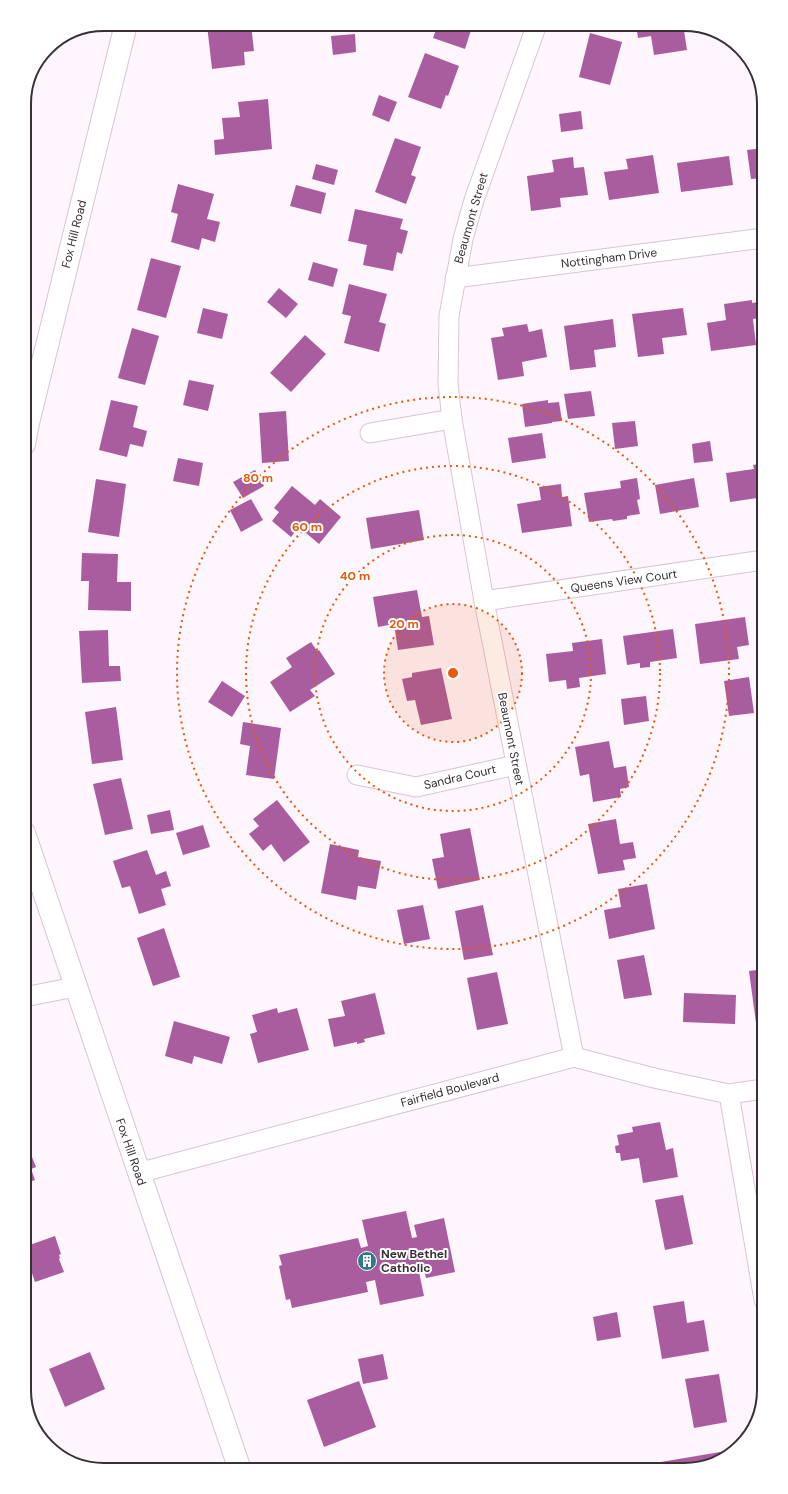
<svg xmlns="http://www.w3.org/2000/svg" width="788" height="1494" font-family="'DM Sans',sans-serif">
<rect width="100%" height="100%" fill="#fff5fd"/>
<g fill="#a95d9e">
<polygon points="214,24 251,24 254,51 244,52 245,65 212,69 207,25"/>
<polygon points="438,24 473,24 465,49 433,38"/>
<polygon points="636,24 683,24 687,50 654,55 651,36 638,38"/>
<polygon points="590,33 622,42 610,85 579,77"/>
<polygon points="355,34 356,52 333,55 331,36"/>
<polygon points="425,53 459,66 448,96 446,95 441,109 408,97"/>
<polygon points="379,95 397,102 389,122 372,115"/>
<polygon points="268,99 272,149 215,155 214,140 224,139 222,118 240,117 238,102"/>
<polygon points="581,111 583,129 561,132 559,114"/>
<polygon points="395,138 421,147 411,175 416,177 406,204 375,192"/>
<polygon points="764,148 764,178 751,179 747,150"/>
<polygon points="653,155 659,193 609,200 604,172 628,169 626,159"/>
<polygon points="729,156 733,185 681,192 677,163"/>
<polygon points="573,157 574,168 584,167 588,195 560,198 561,207 531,211 527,176 554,172 552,160"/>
<polygon points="316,164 338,170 334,185 312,179"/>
<polygon points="178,184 214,194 207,219 220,222 215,242 202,238 199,250 171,242 178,214 171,212"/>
<polygon points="296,185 326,193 321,214 290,206"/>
<polygon points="355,209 403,219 400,229 408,231 402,254 397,252 393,271 363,265 367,245 348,241"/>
<polygon points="151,258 181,266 166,318 137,310"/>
<polygon points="313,262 338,269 333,287 308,280"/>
<polygon points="349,284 387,294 379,322 386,324 379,352 344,343 351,316 342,314"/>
<polygon points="279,288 298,304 286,318 267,302"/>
<polygon points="752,300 752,303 759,302 761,318 753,319 756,345 711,351 707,323 726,320 724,304"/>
<polygon points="203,308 228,314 222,339 197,333"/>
<polygon points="683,308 687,335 662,338 664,354 638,357 632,314"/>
<polygon points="613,319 616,347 594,350 596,367 570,370 564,326"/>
<polygon points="527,324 529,332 542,329 547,357 522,362 524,376 498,380 491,338 504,336 502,328"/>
<polygon points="132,328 159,336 145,385 118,378"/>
<polygon points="305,335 326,354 291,392 270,373"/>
<polygon points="189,380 214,385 208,411 183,405"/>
<polygon points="591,391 595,416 568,419 564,394"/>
<polygon points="111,400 138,406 133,427 147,431 143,447 130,444 127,457 99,450"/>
<polygon points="548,400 548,403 559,402 562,421 552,422 552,423 525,427 522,404"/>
<polygon points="286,411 289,461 262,463 259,413"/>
<polygon points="635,421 638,446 615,449 612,423"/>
<polygon points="542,433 546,458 512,463 508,438"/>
<polygon points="710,441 713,461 694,463 692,444"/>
<polygon points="178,458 203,463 199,486 173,481"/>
<polygon points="764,463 764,497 730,502 726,473 754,469 753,465"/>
<polygon points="255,470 264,486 243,498 233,482"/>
<polygon points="637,478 640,499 637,500 640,514 627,516 627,519 613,521 612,519 589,522 584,493 621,488 620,481"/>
<polygon points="694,478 699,507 660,514 655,485"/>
<polygon points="96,479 126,484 119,537 88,532"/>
<polygon points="561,484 562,497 568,496 572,526 522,533 517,504 541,500 539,487"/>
<polygon points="292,486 315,505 320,499 341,517 319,544 299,527 291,537 272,521 279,512 274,508"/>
<polygon points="251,499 263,520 241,532 230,510"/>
<polygon points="419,510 424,540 371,549 366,518"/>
<polygon points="82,553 118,554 117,582 131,582 131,611 88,610 89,581 81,581"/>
<polygon points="417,590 422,617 429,616 434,645 398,650 394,624 378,627 373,597"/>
<polygon points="745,617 749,645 737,647 739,659 700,664 695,624"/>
<polygon points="673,629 677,658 650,662 650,667 640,668 640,663 627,665 623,636"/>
<polygon points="108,630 109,666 120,666 121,681 82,683 79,631"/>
<polygon points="602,639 606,674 579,678 580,687 567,689 566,680 549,682 546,654 573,651 572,643"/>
<polygon points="311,642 317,651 319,650 335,674 310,690 315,696 290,712 270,682 292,667 286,658"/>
<polygon points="441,668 452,719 421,725 415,700 407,701 402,679 412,677 412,673"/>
<polygon points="749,677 754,713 729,716 724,681"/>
<polygon points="222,681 245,696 232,717 208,702"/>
<polygon points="646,696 649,721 624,725 621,699"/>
<polygon points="116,707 123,760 92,764 85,712"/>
<polygon points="243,722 281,728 274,779 246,775 250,746 240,744"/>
<polygon points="609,741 614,768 626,766 629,787 620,789 621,797 593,802 589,774 580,776 575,747"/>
<polygon points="121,778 133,829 105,835 93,784"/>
<polygon points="277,800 310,842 284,862 271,844 263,851 249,834 259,826 253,819"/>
<polygon points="170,810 174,830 151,834 147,815"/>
<polygon points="616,819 620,844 633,842 636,858 623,860 625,870 598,874 588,824"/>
<polygon points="203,825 210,847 183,855 176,833"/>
<polygon points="470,828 480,880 438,889 432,859 444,857 440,834"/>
<polygon points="330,844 359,850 358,857 381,861 376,889 358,886 356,900 321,893"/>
<polygon points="147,850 156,875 166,871 171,886 161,889 166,905 139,914 130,886 122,888 113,861"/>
<polygon points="647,884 655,929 609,939 604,910 621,907 618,889"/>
<polygon points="423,905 430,939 404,944 397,910"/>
<polygon points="483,905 493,955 464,960 455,911"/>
<polygon points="164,928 180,977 153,986 137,938"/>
<polygon points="644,955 652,995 624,999 617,960"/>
<polygon points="764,969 764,1022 756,1023 749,971"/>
<polygon points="497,972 508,1024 477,1030 467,978"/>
<polygon points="375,993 385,1034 364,1039 365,1042 357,1044 357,1042 334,1047 328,1019 345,1016 341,1001"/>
<polygon points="684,993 736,995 735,1024 683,1022"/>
<polygon points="277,1008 278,1013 297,1008 309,1050 258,1063 250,1034 257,1032 252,1015"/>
<polygon points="174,1021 230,1037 222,1064 194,1056 192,1064 165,1056"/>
<polygon points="660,1122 666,1150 673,1148 678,1177 643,1183 639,1158 621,1161 620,1153 616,1153 615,1146 619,1145 617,1135 633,1132 632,1127"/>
<polygon points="24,1148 28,1159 32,1157 36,1167 31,1169 35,1180 24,1184"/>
<polygon points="683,1195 693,1244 665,1250 655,1200"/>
<polygon points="406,1211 412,1238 417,1237 414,1225 444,1218 455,1272 426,1278 423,1266 418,1267 424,1296 380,1305 375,1280 366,1282 368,1292 292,1308 290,1299 286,1300 279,1266 282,1265 279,1255 358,1238 361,1248 368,1246 362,1220"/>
<polygon points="55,1236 61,1254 59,1255 60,1258 59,1259 64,1272 35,1282 24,1250 24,1247"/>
<polygon points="684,1301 687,1323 704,1320 709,1351 662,1359 653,1306"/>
<polygon points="617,1312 621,1337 597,1341 593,1317"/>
<polygon points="90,1352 105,1389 65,1407 49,1369"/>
<polygon points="383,1354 388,1379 363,1384 358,1359"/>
<polygon points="719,1374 727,1422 694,1428 685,1379"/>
<polygon points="359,1381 376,1427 324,1447 307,1400"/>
<polygon points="732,1450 715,1464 684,1470 650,1470 649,1464"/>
</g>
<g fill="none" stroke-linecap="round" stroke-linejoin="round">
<g stroke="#dac3d5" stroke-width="21">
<g id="minor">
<polyline points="537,24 474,200 463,239 449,316 448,384 452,419 484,601 574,1057"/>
<polyline points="455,278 764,238"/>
<polyline points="370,433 452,419"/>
<polyline points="484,601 764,560"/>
<polyline points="357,775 416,787 516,765"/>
<polyline points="24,997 75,987"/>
<polyline points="729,1094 764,1300"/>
<polyline points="138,1173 574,1057 654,1078 729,1094 764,1089"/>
</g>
</g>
<g stroke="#dac3d5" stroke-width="24">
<g id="secondary">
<polyline points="24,444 28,423 126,24"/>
<polyline points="24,833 240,1470"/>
</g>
</g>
<use href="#minor" stroke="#fff" stroke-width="19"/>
<use href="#secondary" stroke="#fff" stroke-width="22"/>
</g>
<circle cx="453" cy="673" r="69" fill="#e8590c" fill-opacity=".12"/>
<g fill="none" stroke="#e8590c" stroke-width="2" stroke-dasharray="2 4">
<circle cx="453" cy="673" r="69"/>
<circle cx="453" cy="673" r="138"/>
<circle cx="453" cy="673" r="207"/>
<circle cx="453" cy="673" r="276"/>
</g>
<defs>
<g id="building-disc" transform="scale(1)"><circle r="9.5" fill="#337886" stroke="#fff"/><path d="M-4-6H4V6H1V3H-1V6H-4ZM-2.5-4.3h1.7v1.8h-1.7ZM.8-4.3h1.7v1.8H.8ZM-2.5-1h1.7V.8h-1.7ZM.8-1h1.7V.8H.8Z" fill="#fff"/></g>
</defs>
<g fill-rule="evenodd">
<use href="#building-disc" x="367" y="1261"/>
</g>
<g text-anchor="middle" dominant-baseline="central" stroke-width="4" stroke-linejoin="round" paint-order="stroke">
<g font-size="12" fill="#393037" stroke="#fff">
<text transform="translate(471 218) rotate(-74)">Beaumont Street</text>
<text transform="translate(74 234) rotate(-76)">Fox Hill Road</text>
<text transform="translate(609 258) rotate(-7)">Nottingham Drive</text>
<text transform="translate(624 581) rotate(-8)">Queens View Court</text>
<text transform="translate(511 739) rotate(79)">Beaumont Street</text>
<text transform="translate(460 777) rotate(-13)">Sandra Court</text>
<text transform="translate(450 1090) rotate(-15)">Fairfield Boulevard</text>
<text transform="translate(131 1152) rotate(71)">Fox Hill Road</text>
</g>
<g font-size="12" font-weight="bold" fill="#393037" stroke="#fff" text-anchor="start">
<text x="381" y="1254">New Bethel<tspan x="381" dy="14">Catholic</tspan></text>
</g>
</g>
<path d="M0 0H788V1494H0ZM104 31H684A73 73 0 0 1 757 104V1390A73 73 0 0 1 684 1463H104A73 73 0 0 1 31 1390V104A73 73 0 0 1 104 31Z" fill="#fff" fill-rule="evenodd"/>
<path fill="none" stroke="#393037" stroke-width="2" d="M104 31H684A73 73 0 0 1 757 104V1390A73 73 0 0 1 684 1463H104A73 73 0 0 1 31 1390V104A73 73 0 0 1 104 31Z"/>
<circle cx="453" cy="673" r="6" fill="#e8590c" stroke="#fff" stroke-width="2"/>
<g font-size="12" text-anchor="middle" font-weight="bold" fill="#e8590c" stroke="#fff" stroke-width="4" stroke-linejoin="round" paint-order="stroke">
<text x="258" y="482">80 m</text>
<text x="307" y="531">60 m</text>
<text x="355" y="580">40 m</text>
<text x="404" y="628">20 m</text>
</g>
</svg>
